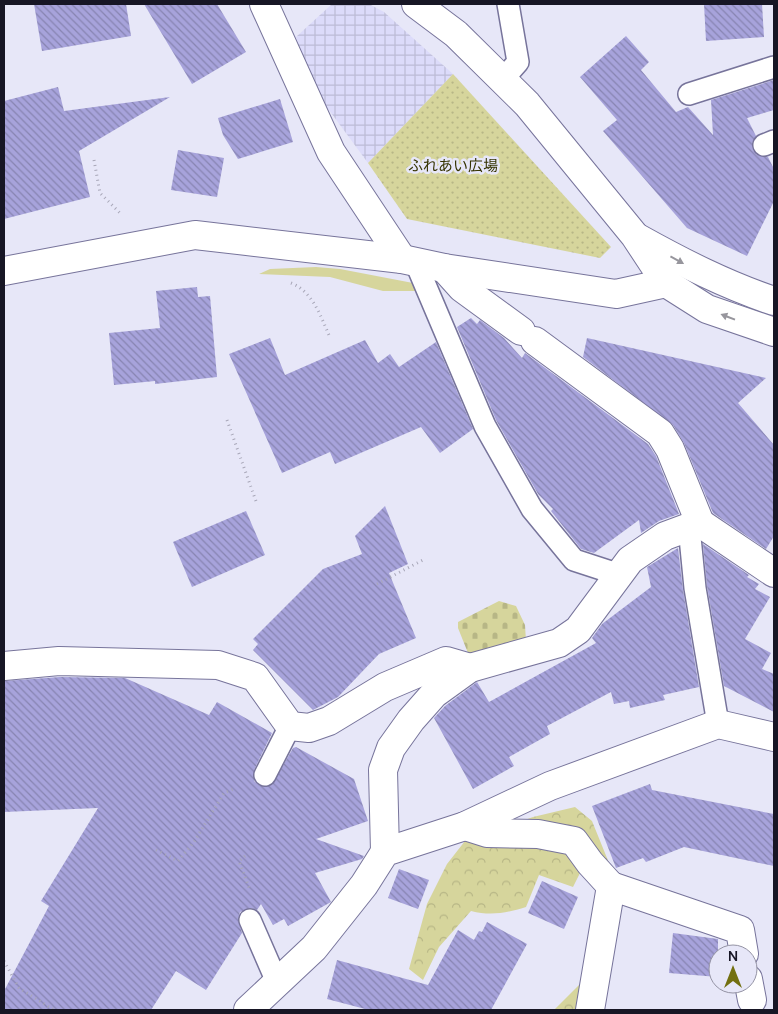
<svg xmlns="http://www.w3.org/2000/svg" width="778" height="1014" font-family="Manrope,'Noto Sans JP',sans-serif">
<defs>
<pattern id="industrial-grid" width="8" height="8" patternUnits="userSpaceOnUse" patternTransform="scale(1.25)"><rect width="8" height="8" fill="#dcdbfa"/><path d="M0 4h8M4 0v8" fill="none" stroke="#bcbbd6"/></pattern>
<pattern id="forest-crowns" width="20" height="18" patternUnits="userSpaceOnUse" patternTransform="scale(1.25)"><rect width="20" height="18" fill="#d6d59c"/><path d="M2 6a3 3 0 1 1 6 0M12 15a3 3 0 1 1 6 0" fill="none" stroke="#b7b686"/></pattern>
<pattern id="cemetery-stones" width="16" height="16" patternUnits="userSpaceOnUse" patternTransform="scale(1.25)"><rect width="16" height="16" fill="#d6d59c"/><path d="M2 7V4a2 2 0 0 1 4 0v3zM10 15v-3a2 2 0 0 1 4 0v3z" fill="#b7b686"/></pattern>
<pattern id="park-dots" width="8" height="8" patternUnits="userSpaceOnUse" patternTransform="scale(1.25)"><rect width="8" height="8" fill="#d6d59c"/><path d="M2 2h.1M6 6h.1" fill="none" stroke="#b7b686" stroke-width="1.8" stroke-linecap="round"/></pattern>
<pattern id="building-back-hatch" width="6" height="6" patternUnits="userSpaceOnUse" patternTransform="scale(1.25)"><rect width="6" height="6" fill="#a7a3db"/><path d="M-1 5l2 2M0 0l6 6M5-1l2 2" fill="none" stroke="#8784b1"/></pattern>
</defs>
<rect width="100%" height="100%" fill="#e7e7f8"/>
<polygon fill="url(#industrial-grid)" points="332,4 369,4 384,12 453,74 368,163 326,106 304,60 296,37"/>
<polygon fill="#d6d59c" points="316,267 340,269 413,283 418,291 383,291 330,277 259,274 270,269"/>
<g fill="url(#forest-crowns)">
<path d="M575 807 592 821 609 863 580 873 573 887 539 875 526 907C506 913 491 916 471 911L439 947 423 980 409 969 427 904 447 864 465 841 533 817Z"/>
<polygon points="587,977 581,1010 554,1010"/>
</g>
<polygon fill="url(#cemetery-stones)" points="499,601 516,606 525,625 526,641 477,655 468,653 458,628 458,622"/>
<polygon fill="url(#park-dots)" points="453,74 611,247 600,258 407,219 368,163"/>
<g fill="url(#building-back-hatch)">
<polygon points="34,4 126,4 131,36 42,51"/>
<polygon points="144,4 217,4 246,52 192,84"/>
<polygon points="704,4 762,4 764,37 706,41"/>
<polygon points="626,36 649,62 641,70 676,112 688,107 713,135 711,100 774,80 774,110 747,118 756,136 752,143 753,150 757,155 768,157 774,169 774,201 747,256 687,228 603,131 617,120 580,77"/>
<polygon points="58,87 64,111 170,97 79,151 90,197 4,219 4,101"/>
<polygon points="280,99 293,142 238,159 223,135 218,118"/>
<polygon points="178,150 224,158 217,197 171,190"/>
<polygon points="197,287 198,297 210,296 217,377 155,384 155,381 114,385 109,333 160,328 156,291"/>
<polygon points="471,318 477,324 480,320 504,338 522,358 525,353 648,444 656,456 679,514 659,521 641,533 639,520 594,553 581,549 551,511 553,509 538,494 496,420 457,327"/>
<polygon points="270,338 285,375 365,340 378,363 390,354 399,367 436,342 473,429 440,453 421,427 335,464 330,452 282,473 229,354"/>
<polygon points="587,338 766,378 738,403 774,445 774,536 766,549 713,513 684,443 673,425 583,357"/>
<polygon points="385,506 408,564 389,573 416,638 379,654 338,697 313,710 253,650 258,644 253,639 323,569 362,554 355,536"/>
<polygon points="246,511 265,555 192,587 173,542"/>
<polygon points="703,544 749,575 747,577 759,584 755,589 770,597 745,639 771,653 762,669 774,674 774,712 724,686 707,586"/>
<polygon points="678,548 683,590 699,687 663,695 665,700 630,708 629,701 614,704 611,692 547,726 550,734 509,757 514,766 473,789 434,718 445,706 477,682 489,702 596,643 592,638 602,624 651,587 647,567"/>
<polygon points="60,677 125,678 209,715 217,702 272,733 254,770 254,781 260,786 272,785 293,748 296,747 354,779 368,821 316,839 364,856 362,859 315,873 331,902 288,926 284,919 273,925 261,904 257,910 251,908 240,912 238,919 242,933 206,990 176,971 151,1010 4,1010 4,991 49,906 41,901 98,808 4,812 4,681"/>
<polygon points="650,784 652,790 774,814 774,866 684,847 646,862 643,858 616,868 592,806"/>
<polygon points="399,869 429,880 418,909 388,898"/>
<polygon points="542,881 578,897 564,929 528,913"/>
<polygon points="487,922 527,944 491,1010 369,1010 327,999 337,960 428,985 458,930 474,940 479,931 482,932"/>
<polygon points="673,933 718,939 718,977 669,973"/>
</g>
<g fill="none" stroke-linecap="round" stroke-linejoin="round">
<g stroke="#77749b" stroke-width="24">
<g id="service">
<polyline points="503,79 518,62 508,4"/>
<polyline points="689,94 774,67"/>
<polyline points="764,145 774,141"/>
<polyline points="415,261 485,426 532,509 574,560 620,575"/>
<polyline points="689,527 695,588 718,724"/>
<polyline points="265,775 290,726"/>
<polyline points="250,920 277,982"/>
</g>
</g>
<g stroke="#77749b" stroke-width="30">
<g id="minor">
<polyline points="264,4 331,152 402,259"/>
<polyline points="444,268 462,288 521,331"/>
<polyline points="4,271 195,235 402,259 444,268 616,294 666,283"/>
<polyline points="535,341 660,433 670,449 700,523"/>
<polyline points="4,666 59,661 218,665 255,677 290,726 309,728 329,721 385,687 446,661 470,668"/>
<polyline points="465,826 487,833 538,834 574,841 590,863 611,886"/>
<polyline points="385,852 383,770 391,748 411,720 434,694 470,668 559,643 578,630 630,560 665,536 700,523 774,573"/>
<polyline points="748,979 752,1000"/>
<polyline points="248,1010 314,948 364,885 385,852 465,826 550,786 718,724 774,737"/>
<polyline points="590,1010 611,886 740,930 744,954"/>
</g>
</g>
<g stroke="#77749b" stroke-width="30">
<g id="tertiary">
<polyline points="416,4 456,34 527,104 635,236 666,283 707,309 774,332"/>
<path d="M638 238C683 263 726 285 774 301"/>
</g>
</g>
<g stroke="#a8a7b8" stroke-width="3" stroke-dasharray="1 4" stroke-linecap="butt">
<polyline points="94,160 100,193 120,213"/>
<path d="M291 283C313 292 320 315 329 335"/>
<polyline points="227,420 257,504"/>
<polyline points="377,584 423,560"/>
<polyline points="156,850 178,861 194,842 224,793 236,788"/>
<polyline points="245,856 239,861 250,890"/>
<polyline points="4,961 19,988 54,1010"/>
</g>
<use href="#service" stroke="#fff" stroke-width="21"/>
<use href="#minor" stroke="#fff" stroke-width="28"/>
<use href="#tertiary" stroke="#fff" stroke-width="28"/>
</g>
<defs><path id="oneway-solid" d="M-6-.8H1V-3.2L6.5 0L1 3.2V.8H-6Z" transform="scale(1.25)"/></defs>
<g fill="#97969d">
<use href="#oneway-solid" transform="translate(677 260) rotate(29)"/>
<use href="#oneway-solid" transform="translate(728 317) rotate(-159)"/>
</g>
<g text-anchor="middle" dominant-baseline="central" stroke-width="5" stroke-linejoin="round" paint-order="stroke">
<g font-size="15" fill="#353301" stroke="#e7e7f8">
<text x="453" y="165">ふれあい広場</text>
</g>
</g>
<rect width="778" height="1014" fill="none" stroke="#171625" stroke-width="10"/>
<g transform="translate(733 969)"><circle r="24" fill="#e7e7f8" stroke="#9493a4"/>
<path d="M0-4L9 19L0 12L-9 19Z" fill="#737011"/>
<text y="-8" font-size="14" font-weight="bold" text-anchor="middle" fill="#171625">N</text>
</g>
</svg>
